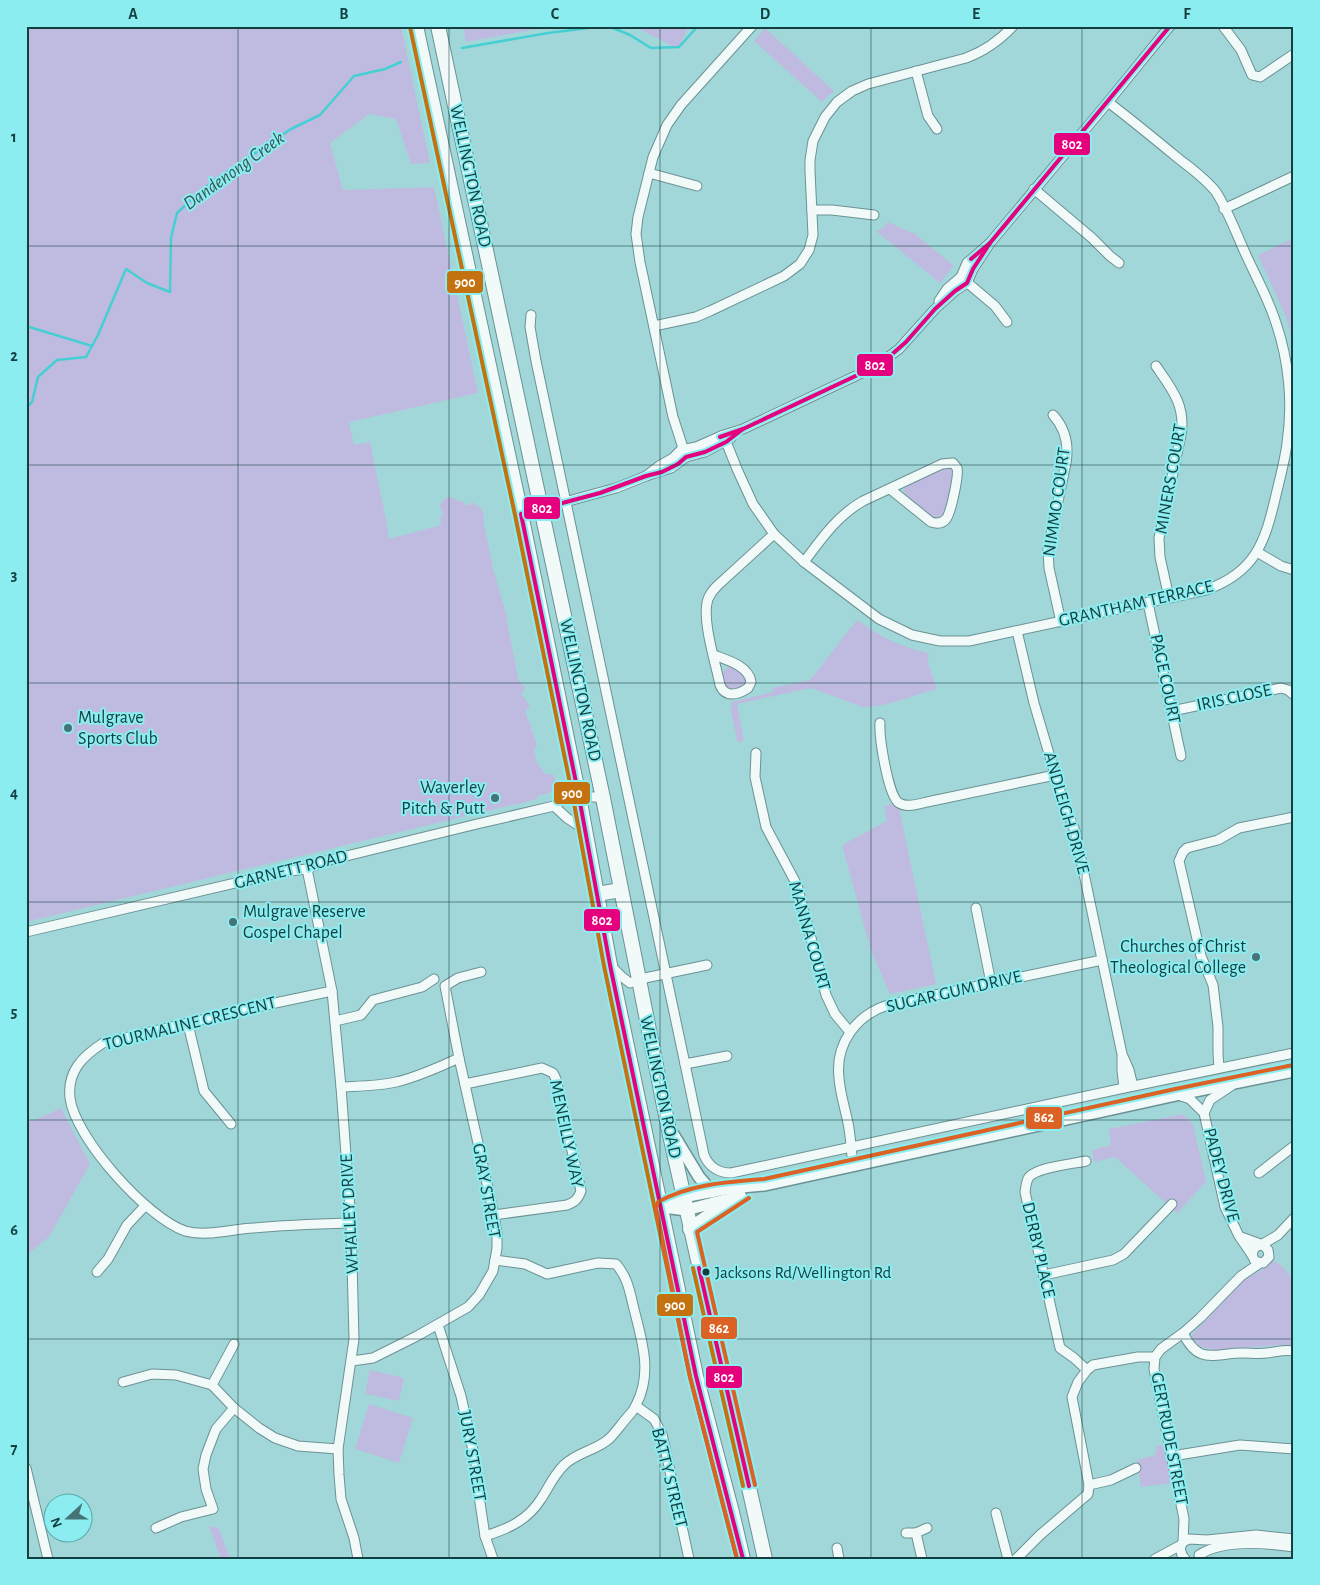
<svg xmlns="http://www.w3.org/2000/svg" width="1320" height="1585" font-family="'Alegreya Sans',sans-serif">
<rect width="100%" height="100%" fill="#a2d7d9"/>
<g fill="#bfbbe0">
<path d="M26 26H401L430 163 411 164 396 119 369 114 330 143 343 190 434 187 478 393 349 422 354 445 370 442 386 519 389 539 441 525 440 518 443 515 440 505C444 499 446 497 453 497L456 500 464 502 465 505H469L472 502 482 509 484 516 483 520 494 572 507 617V623L519 681 525 687 524 691 521 692 522 697H524L530 707 525 711 528 721 531 725C531 733 536 738 537 745L534 750 537 764 540 766 545 774H553L557 784 549 793 537 796V799L516 805V804L26 922Z"/>
<polygon points="463,26 554,26 466,42"/>
<polygon points="634,26 689,26 678,49"/>
<polygon points="765,28 834,91 822,102 754,41"/>
<polygon points="888,222 915,234 954,266 940,283 876,231 883,228"/>
<polygon points="1294,238 1294,344 1286,317 1258,255"/>
<path d="M943 468 950 469 953 472V478L944 515 941 518 937 519C928 516 905 499 904 490L907 485Z"/>
<path d="M857 620C879 636 902 648 929 653L928 663 937 689C913 695 888 707 863 707L811 688 737 704 744 740 738 743 730 708 732 707 731 702 773 692 772 688 810 680Z"/>
<path d="M731 667 743 674 746 678V684L742 687 728 689C722 682 719 668 731 667Z"/>
<polygon points="894,804 899,808 936,984 890,994 871,951 842,845 887,821 884,806"/>
<polygon points="61,1108 90,1164 49,1237 26,1256 26,1122 37,1119"/>
<polygon points="1183,1114 1193,1124 1206,1182 1177,1213 1115,1157 1094,1162 1092,1150 1111,1145 1109,1129"/>
<polygon points="1273,1260 1282,1266 1294,1281 1294,1347 1281,1345 1213,1350 1199,1346 1191,1336 1244,1280 1267,1267"/>
<polygon points="370,1370 404,1378 399,1401 365,1394"/>
<polygon points="369,1404 413,1418 399,1463 355,1449"/>
<polygon points="1164,1444 1173,1483 1141,1487 1137,1460 1155,1455 1157,1446"/>
<polygon points="209,1526 219,1528 230,1559 221,1559"/>
</g>
<g fill="none" stroke-linecap="round" stroke-linejoin="round">
<g stroke="#46cfd3" stroke-width="2.5">
<polyline points="608,26 630,35 651,48 679,47 698,26"/>
<polyline points="462,48 548,33 605,26"/>
<polyline points="26,326 92,346"/>
<polyline points="26,408 32,402 38,377 57,360 86,357 98,335 126,269 147,283 170,292 171,238 177,213 197,194 219,177 291,129 320,115 354,76 385,69 401,62"/>
</g>
<g stroke="#6b9293" stroke-width="11">
<g id="minor">
<polyline points="1223,26 1241,50 1252,75 1260,77 1294,54"/>
<polyline points="916,71 928,116 937,129"/>
<polyline points="649,173 697,186"/>
<polyline points="1034,189 1092,238 1110,256 1119,263"/>
<polyline points="1224,209 1294,176"/>
<polyline points="812,210 832,210 874,215"/>
<polyline points="963,279 995,306 1007,322"/>
<polyline points="939,301 947,289 961,277 967,263 990,243 1108,102 1170,26"/>
<path d="M531 315 530 327 536 361 685 1064 704 1155C709 1167 719 1173 731 1173L1124 1088 1294 1053"/>
<path d="M654 326 696 317 710 311 784 276 800 264 809 250 813 235 810 171V160L813 141 825 117 837 102 852 91 868 84 966 58C985 51 999 41 1013 26"/>
<path d="M1156 366C1172 389 1186 406 1181 435L1159 538 1160 557 1169 598"/>
<path d="M1053 415C1065 428 1069 445 1066 463L1048 549 1049 568 1061 622"/>
<path d="M721 436 726 442 729 449 737 469 753 504 774 534 804 562 879 619 912 635 940 641H969L1206 590C1256 572 1265 542 1276 495 1280 478 1285 460 1287 443 1293 404 1289 361 1276 323 1269 300 1257 279 1247 257 1237 236 1229 212 1216 192 1206 179 1192 169 1179 159 1156 140 1133 121 1108 102"/>
<polyline points="686,457 673,417 640,262 636,234 638,217 653,157 667,125 681,105 752,26"/>
<polyline points="646,476 659,466 673,458 681,450 696,447 721,436 743,429 864,372 883,361 899,349 935,309 955,291 967,283 973,269 990,243"/>
<polyline points="521,514 616,488 646,476 671,468 686,457 705,452 731,438"/>
<polyline points="1257,552 1281,566 1294,570"/>
<path d="M804 562C822 538 837 516 863 501L942 464 953 463 957 468C959 475 951 513 946 519 942 524 937 524 931 522L890 489"/>
<polyline points="1148,603 1181,756"/>
<polyline points="1017,631 1034,703 1063,801 1075,831 1122,1054 1129,1070 1133,1086"/>
<path d="M714 655C727 660 749 666 751 682L748 688C738 695 725 698 720 685 716 664 701 619 708 599 710 594 713 590 717 586L774 534"/>
<polyline points="1172,711 1281,688 1288,690 1294,695"/>
<path d="M880 723C879 737 888 796 899 803 907 808 919 804 927 802L1055 775"/>
<polyline points="756,753 755,777 766,827 797,885 826,995 835,1014 850,1032"/>
<polyline points="554,806 567,818 585,830"/>
<polyline points="307,869 332,991 341,1087 351,1223 354,1339 338,1449 339,1475 341,1499 354,1538 358,1559"/>
<polyline points="976,908 991,983"/>
<path d="M26 932 282 872 307 869 326 861 477 824 554 806C569 794 585 796 603 798"/>
<polyline points="611,966 621,976 630,983 645,978 707,965"/>
<path d="M332 991 261 1006 103 1043C83 1056 67 1071 70 1098 75 1138 147 1218 185 1231 206 1237 232 1229 253 1228 286 1225 319 1224 351 1223"/>
<polyline points="335,1021 361,1015 373,1000 422,987 434,979"/>
<polyline points="188,1024 204,1091 231,1124"/>
<polyline points="1122,1057 1122,1070 1124,1088"/>
<polyline points="685,1064 727,1056"/>
<polyline points="1219,1068 1218,1053 1218,1027 1213,985 1201,956 1179,861 1183,852 1187,848 1218,840 1239,828 1294,817"/>
<path d="M465 1084 542 1068 553 1073 556 1079 581 1191C578 1199 575 1202 567 1205L494 1215"/>
<path d="M341 1087C360 1086 379 1086 396 1082 418 1077 439 1067 459 1058"/>
<polyline points="1178,1095 1190,1099 1204,1113 1225,1207 1239,1236 1252,1255"/>
<polyline points="1204,1113 1210,1100 1231,1086"/>
<path d="M1086 1161C1072 1164 1038 1167 1029 1177 1026 1181 1026 1187 1025 1192L1060 1348 1074 1358 1087 1370"/>
<path d="M853 1165C851 1151 851 1137 848 1123 845 1108 840 1093 839 1078 835 1044 856 1015 888 1005L1102 960"/>
<polyline points="1259,1173 1294,1146"/>
<polyline points="1241,1237 1263,1245 1268,1250 1269,1257 1263,1263 1255,1261 1252,1255 1254,1248 1260,1245"/>
<polyline points="1261,1245 1278,1235 1294,1218"/>
<polyline points="97,1272 108,1259 127,1225 145,1206"/>
<polyline points="1044,1275 1113,1260 1124,1254 1172,1204"/>
<polyline points="438,1325 461,1396 476,1464 479,1496 485,1536 493,1559"/>
<path d="M1183 1333C1199 1366 1214 1353 1243 1353 1251 1353 1259 1354 1267 1353 1276 1352 1285 1349 1294 1351"/>
<polyline points="352,1361 373,1358 417,1336 468,1307 479,1295 493,1271 497,1248 497,1234 494,1215 459,1058 445,986 458,978 481,972"/>
<polyline points="123,1382 152,1374 176,1375 212,1385 234,1408 259,1428 275,1438 298,1446 338,1449"/>
<polyline points="212,1385 234,1344"/>
<polyline points="636,1406 654,1419 662,1434 689,1559"/>
<polyline points="1172,1456 1240,1445 1294,1449"/>
<polyline points="26,1468 48,1559"/>
<polyline points="1089,1485 1111,1480 1136,1468"/>
<polyline points="996,1513 1008,1559"/>
<polyline points="156,1528 181,1517 213,1509 206,1489 203,1469 206,1455 216,1429 234,1408"/>
<polyline points="906,1533 916,1533 927,1528"/>
<polyline points="916,1533 922,1559"/>
<path d="M485 1536C508 1529 528 1520 541 1499 549 1487 553 1476 564 1465 577 1452 598 1450 610 1438 615 1433 620 1426 625 1420 628 1416 634 1411 636 1405 652 1375 643 1344 635 1313 630 1294 629 1279 616 1264L598 1263 547 1274 525 1264 495 1260"/>
<polyline points="1183,1542 1184,1519 1154,1369 1155,1357 1161,1349 1183,1333 1200,1318 1241,1276 1260,1263"/>
<polyline points="837,1548 839,1559"/>
<path d="M1199 1555C1223 1539 1267 1543 1294 1547"/>
<polyline points="1016,1559 1040,1535 1088,1494 1089,1485 1072,1397 1078,1382 1087,1370 1093,1365 1138,1357 1155,1357"/>
<polyline points="1155,1559 1181,1545"/>
<polyline points="1185,1559 1182,1555 1180,1548 1183,1542 1189,1539 1207,1540 1256,1535 1294,1539"/>
</g>
</g>
<g stroke="#6b9293" stroke-width="14">
<g id="major">
<polyline points="673,1134 699,1177 712,1192"/>
<polyline points="662,1207 683,1197 730,1188 765,1185 1176,1095 1294,1071"/>
<polyline points="663,1207 686,1210 733,1198"/>
</g>
</g>
<g stroke="#6b9293" stroke-width="16">
<g id="highway">
<polyline points="416,26 521,514 579,797 610,965 696,1376 732,1512 743,1559"/>
<polyline points="438,26 603,798 668,1126 765,1559"/>
<polyline points="597,894 621,890"/>
<polyline points="690,1229 739,1196"/>
</g>
</g>
<use href="#minor" stroke="#f1f9f9" stroke-width="9"/>
<use href="#major" stroke="#f1f9f9" stroke-width="11"/>
<use href="#highway" stroke="#f1f9f9" stroke-width="14"/>
<g stroke="#8bedf0" stroke-width="8">
<g id="bus-1">
<polyline points="971,259 990,243 1170,26"/>
<polyline points="720,437 743,429 864,372 890,356 906,342 935,309 955,291 967,283 973,269 990,243"/>
<polyline points="699,1268 749,1486"/>
<polyline points="743,1559 696,1376 610,965 579,797 521,514 600,493 646,476 662,472 678,464 686,457 705,452 726,442 743,429"/>
</g>
</g>
<g stroke="#8bedf0" stroke-width="8">
<g id="bus-2">
<polyline points="410,27 515,515 573,798 604,966 690,1377 737,1559"/>
<polyline points="693,1268 743,1486"/>
</g>
</g>
<g stroke="#8bedf0" stroke-width="8">
<g id="bus-3">
<polyline points="749,1198 697,1232 755,1485"/>
<path d="M737 1559 690 1377 656 1208 658 1202C690 1184 728 1182 764 1179L1175 1089 1293 1065"/>
</g>
</g>
<use href="#bus-1" stroke="#e5007d" stroke-width="4"/>
<use href="#bus-2" stroke="#c47110" stroke-width="4"/>
<use href="#bus-3" stroke="#dc6125" stroke-width="4"/>
</g>
<path fill="none" stroke="#143f40" stroke-width="1" stroke-opacity="0.55" d="M238 26V1559M449 26V1559M660 26V1559M871 26V1559M1082 26V1559M26 246H1294M26 465H1294M26 683H1294M26 902H1294M26 1120H1294M26 1339H1294"/>
<g fill="#467476" stroke="#8bedf0" stroke-width="2">
<circle cx="68" cy="728" r="5"/>
<circle cx="495" cy="798" r="5"/>
<circle cx="233" cy="922" r="5"/>
<circle cx="1256" cy="957" r="5"/>
</g>
<circle fill="#143f40" stroke="#8bedf0" stroke-width="2" cx="706" cy="1272" r="4.5"/>
<g text-anchor="middle" dominant-baseline="central" stroke-width="4" stroke-linejoin="round" paint-order="stroke">
<g font-size="17" fill="#143f40" stroke="#8bedf0" text-anchor="start">
<text x="715" y="1272">Jacksons Rd/Wellington Rd</text>
</g>
<g font-size="18" fill="#143f40" stroke="#8bedf0">
<text transform="translate(470 176) rotate(78)">WELLINGTON ROAD</text>
<text transform="translate(1171 479) rotate(-80)">MINERS COURT</text>
<text transform="translate(1057 502) rotate(-82)">NIMMO COURT</text>
<text transform="translate(1136 604) rotate(-13)">GRANTHAM TERRACE</text>
<text transform="translate(1165 679) rotate(78)">PAGE COURT</text>
<text transform="translate(580 690) rotate(78)">WELLINGTON ROAD</text>
<text transform="translate(1234 698) rotate(-12)">IRIS CLOSE</text>
<text transform="translate(1066 813) rotate(74)">ANDLEIGH DRIVE</text>
<text transform="translate(291 870) rotate(-14)">GARNETT ROAD</text>
<text transform="translate(809 936) rotate(74)">MANNA COURT</text>
<text transform="translate(954 992) rotate(-13)">SUGAR GUM DRIVE</text>
<text transform="translate(190 1024) rotate(-14)">TOURMALINE CRESCENT</text>
<text transform="translate(660 1087) rotate(78)">WELLINGTON ROAD</text>
<text transform="translate(566 1134) rotate(78)">MENEILLY WAY</text>
<text transform="translate(1221 1175) rotate(75)">PADEY DRIVE</text>
<text transform="translate(486 1191) rotate(80)">GRAY STREET</text>
<text transform="translate(350 1214) rotate(-93)">WHALLEY DRIVE</text>
<text transform="translate(1038 1250) rotate(77)">DERBY PLACE</text>
<text transform="translate(1169 1439) rotate(79)">GERTRUDE STREET</text>
<text transform="translate(472 1456) rotate(80)">JURY STREET</text>
<text transform="translate(669 1478) rotate(76)">BATTY STREET</text>
</g>
<g font-size="18" fill="#143f40" stroke="#8bedf0" text-anchor="start">
<text x="78" y="718">Mulgrave<tspan x="78" dy="21">Sports Club</tspan></text>
<text x="485" y="788" text-anchor="end">Waverley<tspan x="485" dy="21">Pitch &amp; Putt</tspan></text>
<text x="243" y="912">Mulgrave Reserve<tspan x="243" dy="21">Gospel Chapel</tspan></text>
<text x="1246" y="947" text-anchor="end">Churches of Christ<tspan x="1246" dy="21">Theological College</tspan></text>
</g>
<g font-size="19" font-style="italic" fill="#375758" stroke="#8bedf0">
<text transform="translate(234 171) rotate(-36)">Dandenong Creek</text>
</g>
</g>
<g stroke="#8bedf0" stroke-width="2">
<rect x="1053" y="132" width="38" height="24" rx="5" fill="#e5007d"/>
<rect x="446" y="270" width="38" height="24" rx="5" fill="#c47110"/>
<rect x="856" y="353" width="38" height="24" rx="5" fill="#e5007d"/>
<rect x="523" y="496" width="38" height="24" rx="5" fill="#e5007d"/>
<rect x="553" y="781" width="38" height="24" rx="5" fill="#c47110"/>
<rect x="583" y="908" width="38" height="24" rx="5" fill="#e5007d"/>
<rect x="1025" y="1106" width="38" height="24" rx="5" fill="#dc6125"/>
<rect x="656" y="1293" width="38" height="24" rx="5" fill="#c47110"/>
<rect x="700" y="1316" width="38" height="24" rx="5" fill="#dc6125"/>
<rect x="705" y="1365" width="38" height="24" rx="5" fill="#e5007d"/>
</g>
<g font-size="14" text-anchor="middle" font-weight="bold" fill="#fff">
<text x="1072" y="149">802</text>
<text x="465" y="287">900</text>
<text x="875" y="370">802</text>
<text x="542" y="513">802</text>
<text x="572" y="798">900</text>
<text x="602" y="925">802</text>
<text x="1044" y="1122">862</text>
<text x="675" y="1310">900</text>
<text x="719" y="1333">862</text>
<text x="724" y="1382">802</text>
</g>
<rect width="1320" height="1585" fill="none" stroke="#8bedf0" stroke-width="55"/>
<g transform="translate(68 1518) rotate(249)"><circle r="24" fill="#8bedf0" stroke="#5ba7aa"/>
<path d="M0-4L9 19L0 12L-9 19Z" fill="#467476"/>
<text y="-8" font-size="14" font-weight="bold" text-anchor="middle" fill="#143f40">N</text>
</g>
<rect x="28" y="28" width="1264" height="1530" fill="none" stroke="#143f40" stroke-width="2"/>
<g font-size="16" text-anchor="middle" font-weight="bold" fill="#143f40">
<text x="133" y="19">A</text>
<text x="344" y="19">B</text>
<text x="555" y="19">C</text>
<text x="765" y="19">D</text>
<text x="976" y="19">E</text>
<text x="1187" y="19">F</text>
<text x="14" y="142">1</text>
<text x="14" y="361">2</text>
<text x="14" y="580">3</text>
<text x="14" y="798">4</text>
<text x="14" y="1017">5</text>
<text x="14" y="1235">6</text>
<text x="14" y="1454">7</text>
</g>
</svg>
